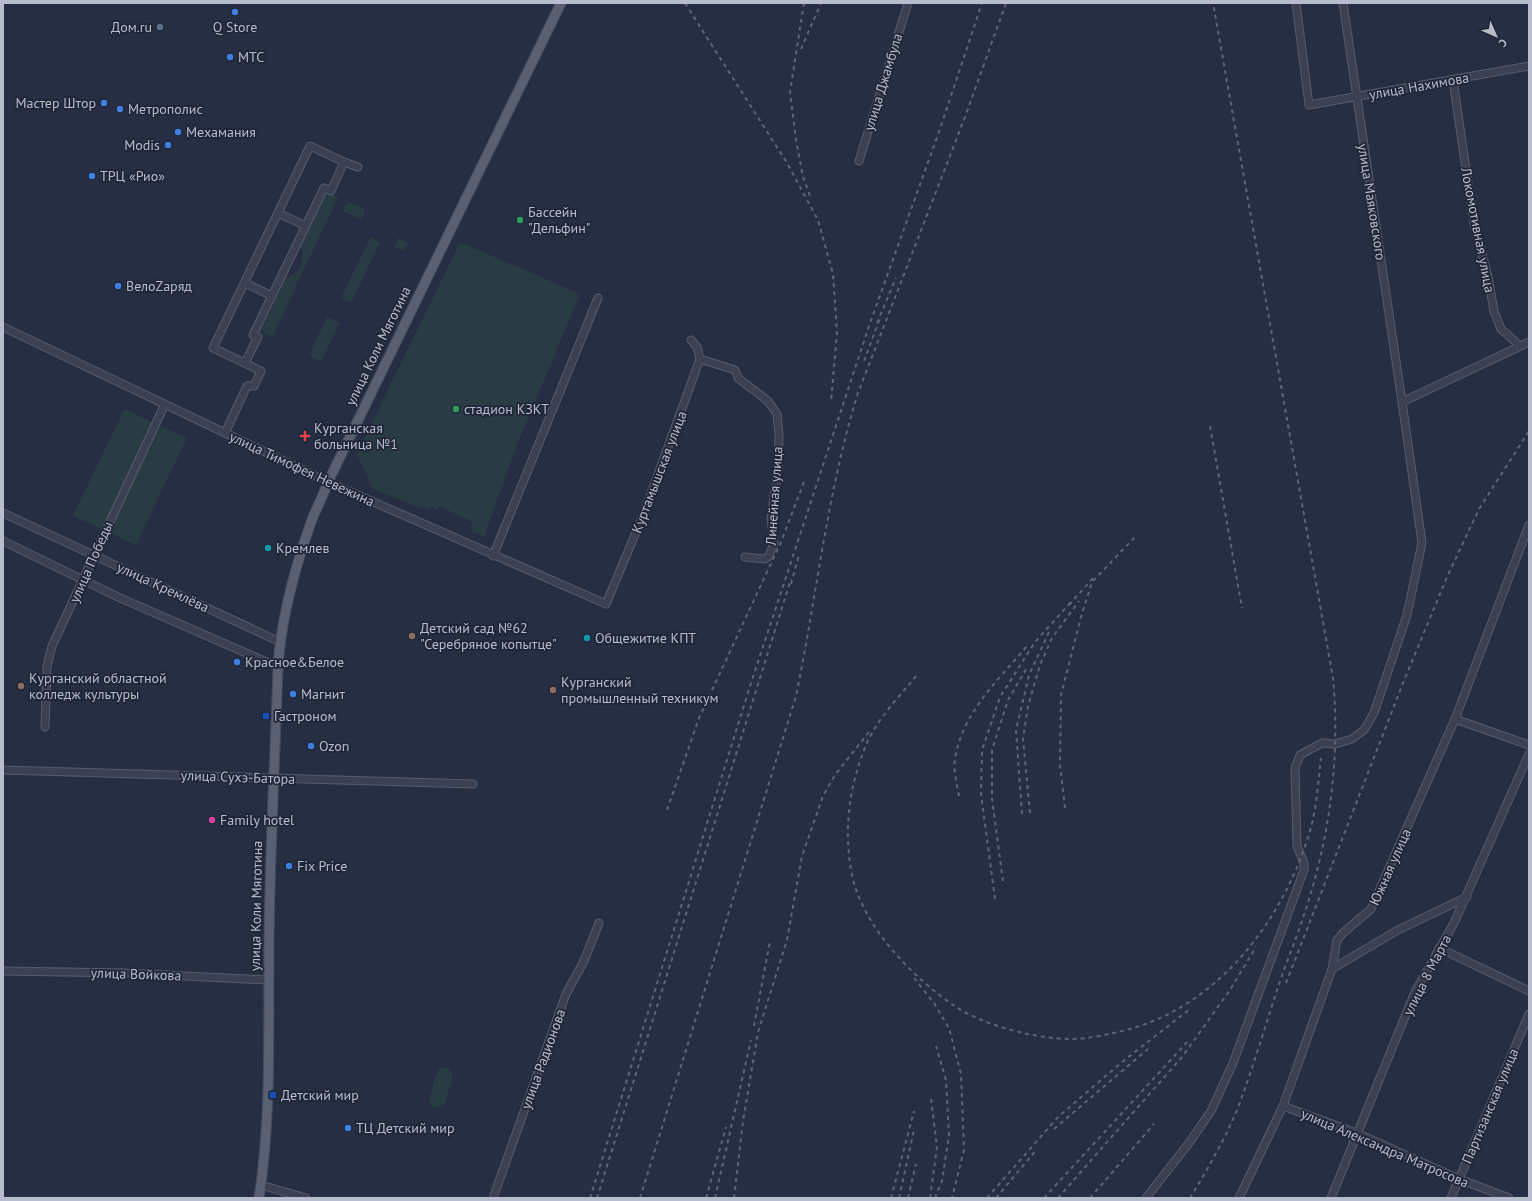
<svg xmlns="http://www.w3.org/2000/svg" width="1532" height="1201" font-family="'PT Sans',sans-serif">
<rect width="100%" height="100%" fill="#262e43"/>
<g fill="#293c44">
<path d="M331 194 338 197 272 338 262 331 263 327 285 279C300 272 306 260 301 245L323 198Z"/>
<polygon points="348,202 363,208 365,213 361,220 343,211"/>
<polygon points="370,237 380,242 351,303 341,298"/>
<polygon points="398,238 408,243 404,251 394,247"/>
<polygon points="460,242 580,294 515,450 484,537 472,532 474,529 469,529 473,522 439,506 438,510 431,508 430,510 423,507 422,509 372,488 357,454"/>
<polygon points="327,317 339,323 321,362 311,357 310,353"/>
<polygon points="124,409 187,438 136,545 73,516"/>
<polygon points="441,1067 450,1069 453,1075 445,1104 437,1107 433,1106 429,1100 437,1071"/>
</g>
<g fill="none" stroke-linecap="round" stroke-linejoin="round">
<g stroke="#565c6d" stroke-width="9">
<g id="minor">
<polyline points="1296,3 1309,105 1529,66"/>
<polyline points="1343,3 1402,402"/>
<polyline points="1453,80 1474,224 1488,277 1494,311 1501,329 1520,346"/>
<polyline points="859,161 908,3"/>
<polyline points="278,213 306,226"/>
<polyline points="245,283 272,296"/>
<polyline points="3,327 328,482 606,604 644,513 700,359 697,347 691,340"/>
<polyline points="700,359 735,370 738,378 768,401 777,414 779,436 778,468 771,518 774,543 769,556 765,559 745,557"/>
<polyline points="245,363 258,337 253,335 324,188 331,191 344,162"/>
<polyline points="225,433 247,386 254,386 261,371 213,348 310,146 344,162 358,167"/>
<polyline points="3,513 280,642"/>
<polyline points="3,541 118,597 278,667"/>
<polyline points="493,556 598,298"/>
<polyline points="1455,719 1529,745"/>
<polyline points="45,727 47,666 52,646 165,404"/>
<polyline points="3,770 473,784"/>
<polyline points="1439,948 1529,991"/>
<polyline points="1332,969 1398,930 1467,897"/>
<polyline points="3,971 125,973 268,980"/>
<polyline points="1283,1106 1359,1134 1459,1179 1509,1198"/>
<polyline points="261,1185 306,1198"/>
<polyline points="493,1198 566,994 584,961 599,923"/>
<polyline points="1146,1198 1189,1143 1211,1111 1233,1063 1304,870 1304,863 1297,846 1295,768 1300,755 1322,743 1335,744 1352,739 1364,730 1374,713 1407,615 1422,543 1402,402 1529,342"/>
<polyline points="1239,1198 1283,1106 1332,969 1337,940 1344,932 1371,909 1455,719 1529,525"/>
<polyline points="1331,1198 1415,992 1454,923 1529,754"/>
<polyline points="1451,1198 1529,1014"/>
</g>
</g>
<g stroke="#454a5c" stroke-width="11">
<path id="major" d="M259 1198C272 1113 268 1025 269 939 270 848 275 758 278 667 281 618 294 571 310 525 315 510 323 497 328 482L561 3"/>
</g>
<use href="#minor" stroke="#3b4153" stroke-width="7"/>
<use href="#major" stroke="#596073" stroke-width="9"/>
<g stroke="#5d647a" stroke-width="2" stroke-dasharray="4 4" stroke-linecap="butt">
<polyline points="685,3 787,163 818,220 833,274 837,333 831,402"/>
<polyline points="804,3 790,92 796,140 803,177 810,196"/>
<polyline points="801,49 821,3"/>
<polyline points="877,323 896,278"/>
<polyline points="864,361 880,318"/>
<polyline points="1210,426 1242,608"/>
<polyline points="791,584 799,555"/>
<polyline points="1069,605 1093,578"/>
<path d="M916 676C899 697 878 718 867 743 849 785 843 830 852 875 863 927 913 978 956 1007 986 1026 1036 1039 1071 1039 1085 1039 1100 1036 1113 1033 1212 1014 1282 925 1310 831 1317 807 1318 782 1321 758"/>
<path d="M959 796C957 785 953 770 955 759 962 713 999 679 1028 645"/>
<polyline points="1065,808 1060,765 1061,695 1081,617 1092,582 1137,535"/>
<polyline points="667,810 699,718 781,542 804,482"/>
<polyline points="1030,813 1023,739 1028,706 1040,665 1052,638 1079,601"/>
<polyline points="1022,814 1016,730 1029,675 1049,632"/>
<polyline points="1003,881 992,799 992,750 1008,700 1028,666"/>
<polyline points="995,899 981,794 982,750 1000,697 1035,642 1072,601"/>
<polyline points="914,978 934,1003 949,1028 961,1074 964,1150 952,1198"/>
<polyline points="1286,983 1403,683 1447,577 1479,509 1529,431"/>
<polyline points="754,1026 770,941"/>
<polyline points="1054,1129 1148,1049"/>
<polyline points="590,1198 751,683 869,326 940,129 982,3"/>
<polyline points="597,1198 791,579"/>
<path d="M640 1198 796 696C817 595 827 492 858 393L965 117 1006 3"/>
<polyline points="706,1198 726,1127"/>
<polyline points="715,1198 751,1040"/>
<polyline points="734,1198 743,1121 758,1032 787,940 802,856 823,796 835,775 869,732"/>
<polyline points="891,1198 914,1111"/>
<polyline points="899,1198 914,1130"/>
<polyline points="908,1198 916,1164"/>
<polyline points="930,1198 937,1147 931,1098"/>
<polyline points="935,1198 942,1181 949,1135 946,1080 936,1046"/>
<polyline points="987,1198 1058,1117 1122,1062 1190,1009"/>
<polyline points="996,1198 1037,1149"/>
<polyline points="1044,1198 1189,1040"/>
<polyline points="1058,1198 1182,1057 1230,990 1256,947"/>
<polyline points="1090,1198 1154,1124"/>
<path d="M1190 1198C1207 1170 1224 1141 1237 1110 1252 1071 1264 1030 1277 990 1287 960 1300 930 1309 899 1331 829 1340 751 1333 678L1213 3"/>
</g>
</g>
<g fill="#3f7fe0" stroke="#1f2638" stroke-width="1.5">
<circle cx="235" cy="12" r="4"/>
<circle cx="230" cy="57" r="4"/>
<circle cx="104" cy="103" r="4"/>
<circle cx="120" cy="109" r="4"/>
<circle cx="178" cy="132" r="4"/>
<circle cx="168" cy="145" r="4"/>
<circle cx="92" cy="176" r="4"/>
<circle cx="118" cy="286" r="4"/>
<circle cx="237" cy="662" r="4"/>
<circle cx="293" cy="694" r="4"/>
<circle cx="311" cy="746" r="4"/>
<circle cx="289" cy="866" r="4"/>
<circle cx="348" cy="1128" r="4"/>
</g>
<circle fill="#5c6f8a" stroke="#1f2638" stroke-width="1.5" cx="160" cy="27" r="4"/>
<g fill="#2e9e5b" stroke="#1f2638" stroke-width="1.5">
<circle cx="520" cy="220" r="4"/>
<circle cx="456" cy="409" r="4"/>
</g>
<path fill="#e0444e" stroke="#1f2638" stroke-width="1.5" d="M303 430h4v4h4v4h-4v4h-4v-4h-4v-4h4z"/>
<g fill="#0f9aa8" stroke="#1f2638" stroke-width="1.5">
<circle cx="268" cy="548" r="4"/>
<circle cx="587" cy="638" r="4"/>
</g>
<g fill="#8d6e63" stroke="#1f2638" stroke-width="1.5">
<circle cx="412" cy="636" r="4"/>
<circle cx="21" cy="686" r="4"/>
<circle cx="553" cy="690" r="4"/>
</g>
<g fill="#1a4fb4" stroke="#1f2638" stroke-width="1.5">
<rect x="262" y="712" width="8" height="8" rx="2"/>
<rect x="269" y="1091" width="8" height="8" rx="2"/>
</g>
<circle fill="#d1479c" stroke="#1f2638" stroke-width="1.5" cx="212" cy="820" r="4"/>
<g text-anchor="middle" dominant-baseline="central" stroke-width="3.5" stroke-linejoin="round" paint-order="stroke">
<g font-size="14" fill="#b8bdcd" stroke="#1f2638" text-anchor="start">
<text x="152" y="27" text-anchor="end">Дом.ru</text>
<text x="235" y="27" text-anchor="middle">Q Store</text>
<text x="238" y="57">МТС</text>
<text x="96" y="103" text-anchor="end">Мастер Штор</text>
<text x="128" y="109">Метрополис</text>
<text x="186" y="132">Мехамания</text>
<text x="160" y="145" text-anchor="end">Modis</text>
<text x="100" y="176">ТРЦ «Рио»</text>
<text x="528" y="212">Бассейн<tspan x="528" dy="16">"Дельфин"</tspan></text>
<text x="126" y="286">ВелоZаряд</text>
<text x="464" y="409">стадион КЗКТ</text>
<text x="314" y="428">Курганская<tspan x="314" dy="16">больница №1</tspan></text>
<text x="276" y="548">Кремлев</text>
<text x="420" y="628">Детский сад №62<tspan x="420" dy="16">"Серебряное копытце"</tspan></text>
<text x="595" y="638">Общежитие КПТ</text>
<text x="245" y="662">Красное&amp;Белое</text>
<text x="29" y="678">Курганский областной<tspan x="29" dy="16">колледж культуры</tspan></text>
<text x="561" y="682">Курганский<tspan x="561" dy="16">промышленный техникум</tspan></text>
<text x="301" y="694">Магнит</text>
<text x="274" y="716">Гастроном</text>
<text x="319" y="746">Ozon</text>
<text x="220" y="820">Family hotel</text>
<text x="297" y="866">Fix Price</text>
<text x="281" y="1095">Детский мир</text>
<text x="356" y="1128">ТЦ Детский мир</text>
</g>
<g font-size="14" fill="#b8bdcd" stroke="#1f2638">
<text transform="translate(883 82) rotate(-73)">улица Джамбула</text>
<text transform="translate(1419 86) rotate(-10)">улица Нахимова</text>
<text transform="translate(1372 202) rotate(81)">улица Маяковского</text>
<text transform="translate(1478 230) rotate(79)">Локомотивная улица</text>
<text transform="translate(378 346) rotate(-64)">улица Коли Мяготина</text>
<text transform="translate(302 469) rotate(25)">улица Тимофея Невежина</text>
<text transform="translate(659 472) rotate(-69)">Куртамышская улица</text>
<text transform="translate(774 496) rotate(-86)">Линейная улица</text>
<text transform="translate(91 562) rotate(-66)">улица Победы</text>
<text transform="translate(163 587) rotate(25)">улица Кремлёва</text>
<text transform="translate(238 777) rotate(2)">улица Сухэ-Батора</text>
<text transform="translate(1390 867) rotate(-66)">Южная улица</text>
<text transform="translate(256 906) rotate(-89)">улица Коли Мяготина</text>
<text transform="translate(136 974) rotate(2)">улица Войкова</text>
<text transform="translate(1427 975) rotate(-63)">улица 8 Марта</text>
<text transform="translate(543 1059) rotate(-70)">улица Радионова</text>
<text transform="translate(1490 1106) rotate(-67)">Партизанская улица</text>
<text transform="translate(1385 1148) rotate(23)">улица Александра Матросова</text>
</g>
</g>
<rect width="1532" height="1201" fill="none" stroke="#b8bdcd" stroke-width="8"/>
<g transform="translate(1496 36) rotate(135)" stroke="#1f2638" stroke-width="3" paint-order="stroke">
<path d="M0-3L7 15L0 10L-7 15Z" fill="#b8bdcd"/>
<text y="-6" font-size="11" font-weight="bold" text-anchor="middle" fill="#b8bdcd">С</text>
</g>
</svg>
